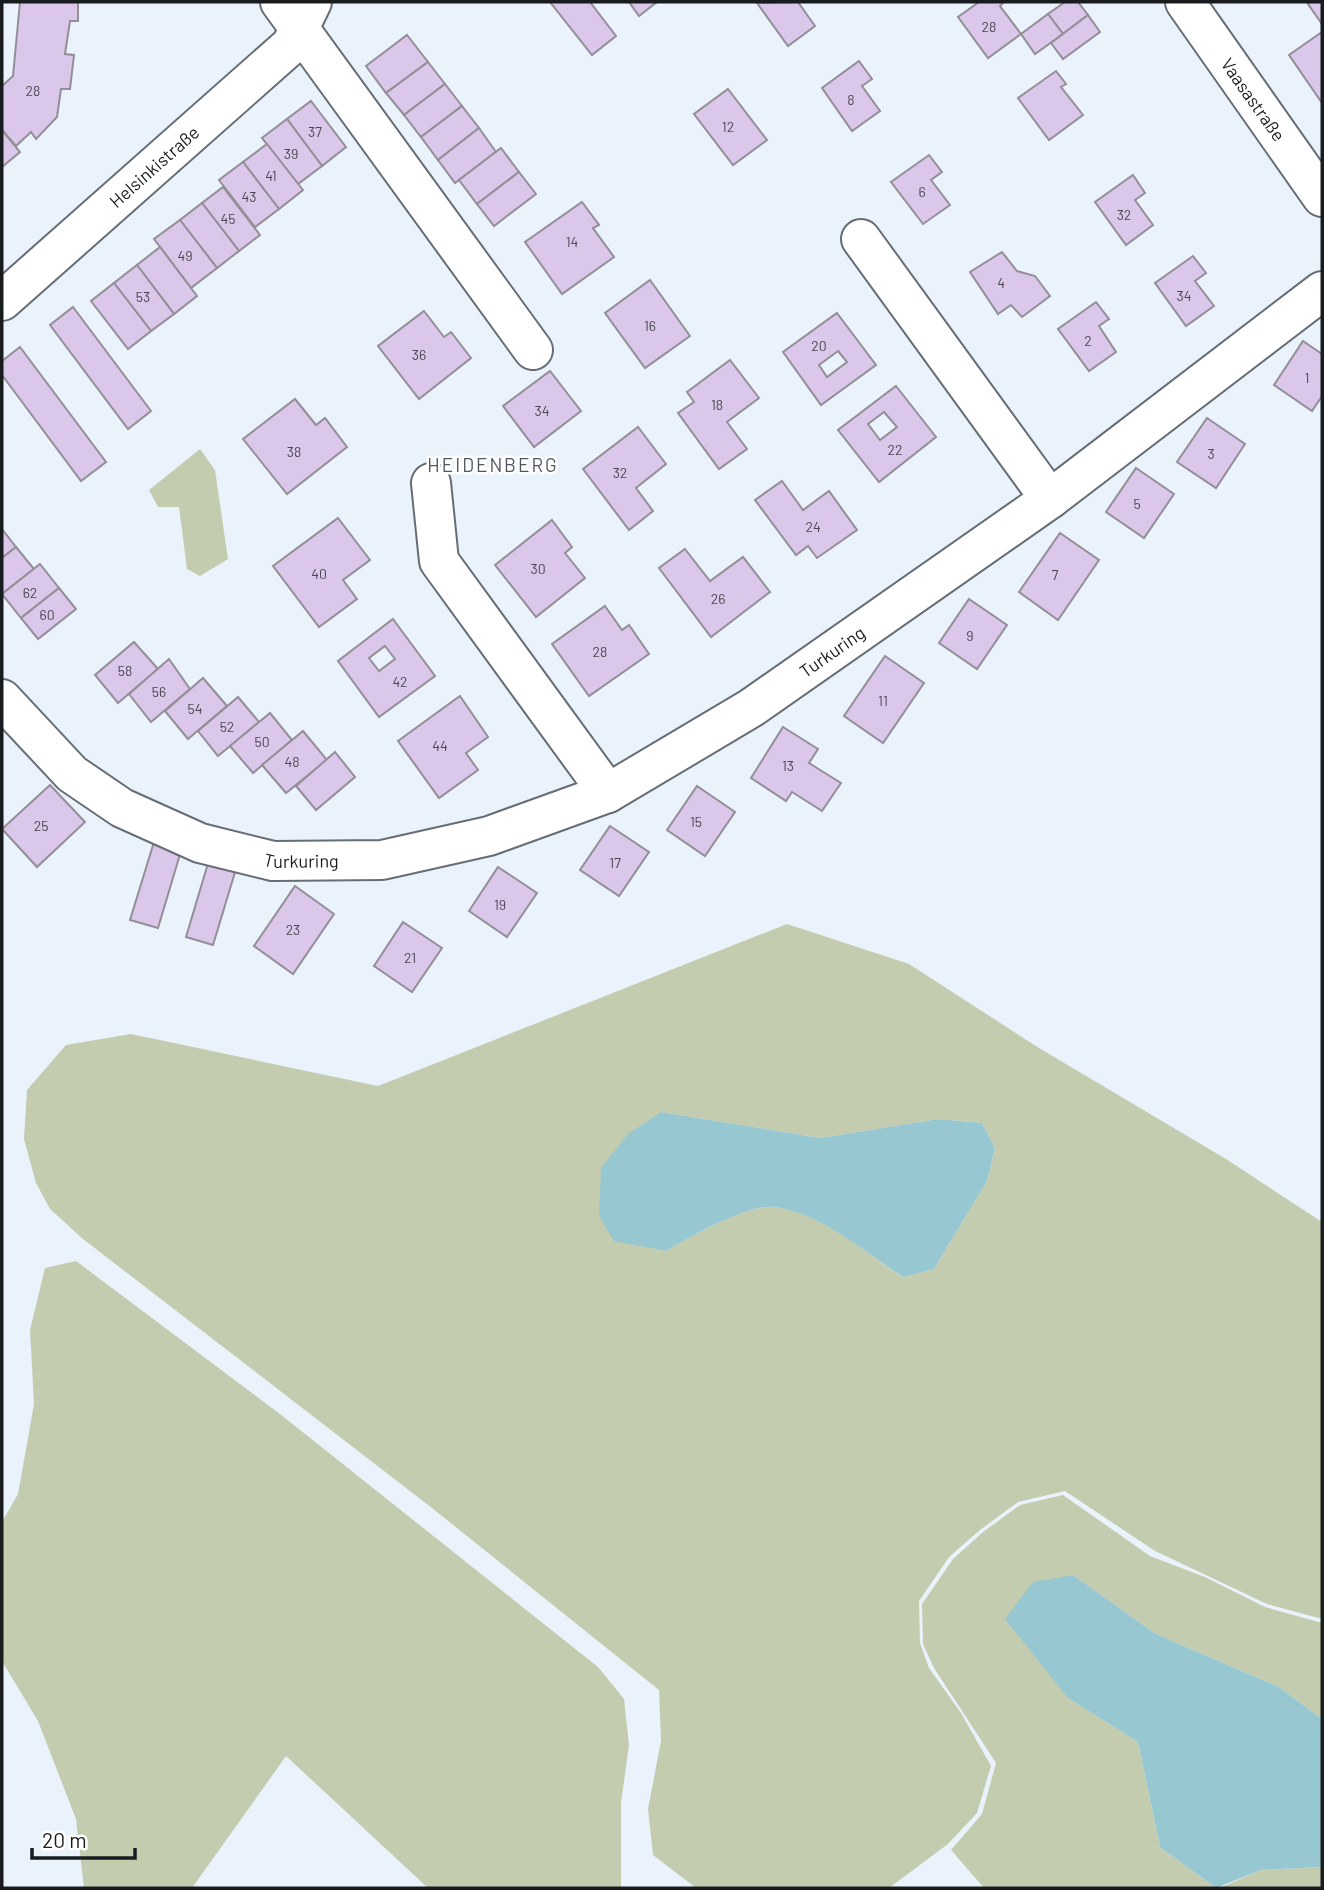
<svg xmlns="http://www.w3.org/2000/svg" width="1324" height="1890" font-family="Barlow,sans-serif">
<rect width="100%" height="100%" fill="#eaf3fb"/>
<g fill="#c4ccaf" fill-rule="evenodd">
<polygon points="200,449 215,470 228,559 200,576 187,569 179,507 158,507 149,490"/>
<path d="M787 924 909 964 1039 1048 1226 1159 1322 1222V1619L1267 1604 1155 1551 1065 1491 1018 1502 980 1530 949 1557 919 1601 920 1643 929 1668 961 1713 991 1766 977 1813 948 1844 889 1888H696L653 1855 648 1809 661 1741 659 1690 432 1508 83 1239 50 1209 36 1183 24 1139 27 1090 66 1045 131 1034 378 1086ZM661 1112 821 1138 938 1119 982 1123 995 1148 987 1181 934 1269 902 1277C864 1251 823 1214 775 1207 747 1204 690 1237 666 1251Z"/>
<polygon points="76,1261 280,1414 598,1667 624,1699 629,1745 621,1803 621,1888 428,1888 286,1756 192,1888 84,1888 76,1819 38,1721 2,1661 2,1522 18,1494 34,1404 30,1330 45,1268"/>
<polygon points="1063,1495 1150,1556 1205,1577 1265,1607 1322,1623 1322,1719 1279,1687 1156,1634 1073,1575 1068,1698 1138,1742 1160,1847 1216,1888 984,1888 951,1850 982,1814 996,1763 934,1668 923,1644 922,1604 953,1559 983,1532 1020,1505"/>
<polygon points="1322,1867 1322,1888 1219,1888 1261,1870"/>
</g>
<g fill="#97c7d0">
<path d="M661 1112 821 1138 938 1119 982 1123 995 1148 987 1181 934 1269 903 1277C864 1252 823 1214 775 1207 747 1204 690 1237 666 1251L614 1241 599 1216 601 1168 628 1134Z"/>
<polygon points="1073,1575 1156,1634 1279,1687 1322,1719 1322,1867 1261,1870 1216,1888 1160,1847 1138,1742 1068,1698 1005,1619 1033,1582"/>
</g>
<g fill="#dbc7e9" stroke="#938e97" stroke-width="2" fill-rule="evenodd">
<polygon points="20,2 78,2 78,21 70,21 65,54 74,55 70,89 61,89 57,117 36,139 31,132 16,146 2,130 2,86 13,76"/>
<polygon points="550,2 590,2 616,36 592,55"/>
<polygon points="629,2 657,2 639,16"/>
<polygon points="798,2 815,26 788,46 757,3"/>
<polygon points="979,2 1004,2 1000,6 1021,34 988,58 958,17"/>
<polygon points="1065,2 1078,2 1088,15 1063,34 1048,14"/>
<polygon points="1310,2 1322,2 1322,24 1308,4"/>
<polygon points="1048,14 1063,34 1035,54 1021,34"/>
<polygon points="1088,15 1100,32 1063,59 1051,43"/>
<polygon points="1322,32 1322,103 1289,55"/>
<polygon points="407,35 428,62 386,93 366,66"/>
<polygon points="859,61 872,79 862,86 880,111 852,131 822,88"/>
<polygon points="428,62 445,84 404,115 386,93"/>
<polygon points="1056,71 1066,84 1061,87 1083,115 1049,140 1018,98"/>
<polygon points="445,84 462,106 421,137 404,115"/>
<polygon points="728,89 767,140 733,165 694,114"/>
<polygon points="311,101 346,147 322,166 287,119"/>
<polygon points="462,106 479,128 438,160 421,137"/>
<polygon points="287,119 322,166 298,184 262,138"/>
<polygon points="479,128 496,152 455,183 438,160"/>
<polygon points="2,130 20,152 2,167"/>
<polygon points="267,144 303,190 279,209 243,162"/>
<polygon points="501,148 519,172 477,204 459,180"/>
<polygon points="929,155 942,172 931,180 950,205 923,224 891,182"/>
<polygon points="243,162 279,209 255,227 219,180"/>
<polygon points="519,172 536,194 494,226 477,204"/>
<polygon points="1133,175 1145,193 1135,200 1153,225 1126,245 1095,202"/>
<polygon points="223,187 260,235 239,251 202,203"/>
<polygon points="582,202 599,225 593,228 614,257 562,294 525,242"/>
<polygon points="202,203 239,251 217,268 180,220"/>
<polygon points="180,220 217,268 191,288 154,239"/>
<polygon points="160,247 197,296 174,314 137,265"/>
<polygon points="1002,252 1017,271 1035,276 1050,296 1022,317 1011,305 998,314 970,272"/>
<polygon points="1193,256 1206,273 1195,281 1214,306 1186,326 1155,283"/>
<polygon points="137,265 174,314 151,331 114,283"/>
<polygon points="650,280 690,336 645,368 605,313"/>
<polygon points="114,283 151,331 128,349 91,301"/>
<polygon points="1096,302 1109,319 1099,326 1116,352 1089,371 1058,329"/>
<polygon points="73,307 151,411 128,429 50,325"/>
<polygon points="424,311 444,337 451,332 471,358 419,399 378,346"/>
<path d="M837 313 876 365 821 405 783 352ZM838 351 847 362 827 377 819 365Z"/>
<polygon points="1303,341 1322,354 1322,396 1312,411 1274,385"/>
<polygon points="20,347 106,462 81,481 2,375 2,361"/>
<polygon points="730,360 759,398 727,422 747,449 719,469 678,413 694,402 687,392"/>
<polygon points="550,371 581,411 534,447 503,406"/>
<path d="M896 386 936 437 879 482 838 430ZM884 412 897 427 880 440 868 424Z"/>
<polygon points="295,399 316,425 325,418 347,447 287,494 243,439"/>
<polygon points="1207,418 1245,444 1216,488 1177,462"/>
<polygon points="638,427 666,464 636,488 653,511 629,530 583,469"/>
<polygon points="1136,468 1174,494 1144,538 1106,512"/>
<polygon points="782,481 803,510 829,491 857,530 817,558 808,546 796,555 755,500"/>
<polygon points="338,518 370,560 343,580 357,599 319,627 273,566"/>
<polygon points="552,520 572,547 565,553 585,578 536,617 495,565"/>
<polygon points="2,529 16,547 2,558"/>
<polygon points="1060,533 1099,560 1058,620 1019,592"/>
<polygon points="16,547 34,569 2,594 2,558"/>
<polygon points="685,549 710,581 743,557 770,592 711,637 659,568"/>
<polygon points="40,564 59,588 21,618 2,594"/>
<polygon points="59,588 76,609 38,639 21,618"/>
<polygon points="969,599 1007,625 977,669 939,643"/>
<polygon points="605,606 622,630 629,625 649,654 589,696 552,644"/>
<path d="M393 619 435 676 379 717 338 661ZM385 646 395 659 379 671 369 658Z"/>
<polygon points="134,642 158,669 118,703 95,675"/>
<polygon points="885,656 924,683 883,743 844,716"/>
<polygon points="169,659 190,689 151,722 129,694"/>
<polygon points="203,678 227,706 188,739 165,711"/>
<polygon points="460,696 488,737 466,753 478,770 439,798 398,741"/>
<polygon points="238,697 259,722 218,756 198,731"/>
<polygon points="270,713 292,740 253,773 230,746"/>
<polygon points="783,727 818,749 809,763 841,783 822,811 792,792 786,801 751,778"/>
<polygon points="303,731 327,760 286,793 262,765"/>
<polygon points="335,752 355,777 316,810 296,786"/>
<polygon points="50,785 85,822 37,867 2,829"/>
<polygon points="697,786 735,812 705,856 667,830"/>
<polygon points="610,826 649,852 619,896 580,870"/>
<polygon points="154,842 181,851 158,928 130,920"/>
<polygon points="209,860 236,869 213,945 186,937"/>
<polygon points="498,867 537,893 507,937 469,911"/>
<polygon points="295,886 334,914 293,974 254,946"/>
<polygon points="403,922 442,948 412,992 374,966"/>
</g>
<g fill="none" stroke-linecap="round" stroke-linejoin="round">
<g stroke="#666d74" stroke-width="42">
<g id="minor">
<polyline points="280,2 533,350"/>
<path id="s1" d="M1185 2 1322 197"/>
<polyline points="861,239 1050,499"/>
<path id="s2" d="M2 301 291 45 312 2"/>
<polyline points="431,483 439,561 608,793"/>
<path id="s3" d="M2 699 72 774 122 808 200 843 273 861 382 860 489 836 608 793 751 708 1050 499 1322 291"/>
</g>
</g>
<use href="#minor" stroke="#fff" stroke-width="38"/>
</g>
<g text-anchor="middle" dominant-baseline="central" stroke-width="5" stroke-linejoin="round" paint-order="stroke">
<g font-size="14" fill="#4a4752">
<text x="989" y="26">28</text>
<text x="33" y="90">28</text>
<text x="851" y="99">8</text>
<text x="728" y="126">12</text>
<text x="315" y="131">37</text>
<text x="291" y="153">39</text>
<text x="271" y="175">41</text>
<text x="922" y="191">6</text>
<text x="249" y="196">43</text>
<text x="1124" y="214">32</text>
<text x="228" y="218">45</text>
<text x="572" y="241">14</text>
<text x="185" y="255">49</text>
<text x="1001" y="282">4</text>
<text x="1184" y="295">34</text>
<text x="143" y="296">53</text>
<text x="650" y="325">16</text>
<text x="1088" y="340">2</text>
<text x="819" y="345">20</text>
<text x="419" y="354">36</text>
<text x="1307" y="377">1</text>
<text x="717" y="404">18</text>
<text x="542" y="410">34</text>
<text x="895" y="449">22</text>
<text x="294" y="451">38</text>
<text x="1211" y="453">3</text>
<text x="620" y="472">32</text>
<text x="1137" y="503">5</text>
<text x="813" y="526">24</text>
<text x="538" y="568">30</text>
<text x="319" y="573">40</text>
<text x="1055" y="574">7</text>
<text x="30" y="592">62</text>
<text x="718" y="598">26</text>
<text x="47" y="614">60</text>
<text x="970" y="635">9</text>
<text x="600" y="651">28</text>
<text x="125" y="670">58</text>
<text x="400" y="681">42</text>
<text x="159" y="691">56</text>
<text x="883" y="700">11</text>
<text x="195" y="708">54</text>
<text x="227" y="726">52</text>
<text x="262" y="741">50</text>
<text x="440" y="745">44</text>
<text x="292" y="761">48</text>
<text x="788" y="765">13</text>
<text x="696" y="821">15</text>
<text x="41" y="825">25</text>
<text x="615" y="862">17</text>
<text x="500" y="904">19</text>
<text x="293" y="929">23</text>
<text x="410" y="957">21</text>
</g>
<g font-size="18" fill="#191c1f" stroke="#fff">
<text stroke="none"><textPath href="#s1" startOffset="119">Vaasastraße</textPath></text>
<text stroke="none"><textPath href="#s2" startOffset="203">Helsinkistraße</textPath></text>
<text stroke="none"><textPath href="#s3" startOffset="934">Turkuring</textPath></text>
<text stroke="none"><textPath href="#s3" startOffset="352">Turkuring</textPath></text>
</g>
<g font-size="19" letter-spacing="2" fill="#50575e" stroke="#fff">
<text x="493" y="464">HEIDENBERG</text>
</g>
</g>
<rect width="1324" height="1890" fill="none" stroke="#191c1f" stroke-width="7"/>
<path d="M32 1848v10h103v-10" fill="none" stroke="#191c1f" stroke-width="3.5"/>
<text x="42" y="1848" font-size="21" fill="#191c1f" stroke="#ffffff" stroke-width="5" paint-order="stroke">20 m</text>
</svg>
